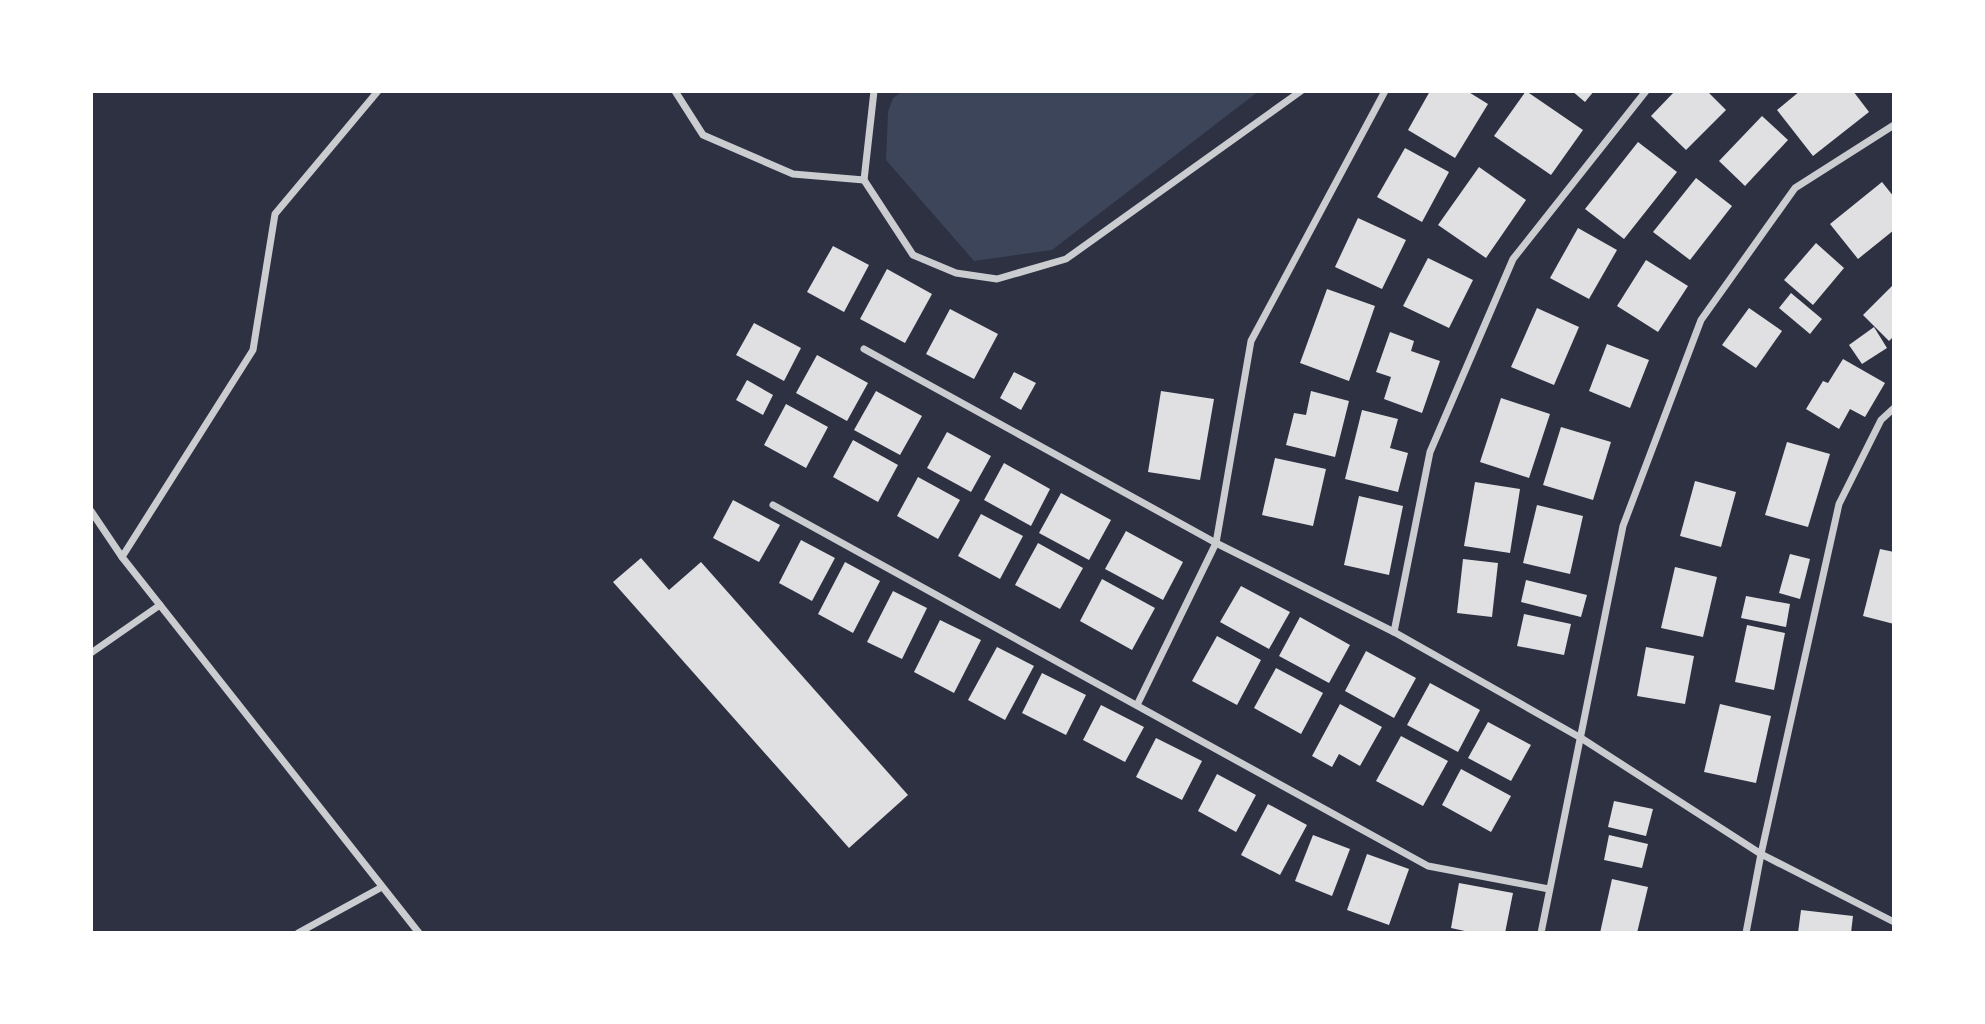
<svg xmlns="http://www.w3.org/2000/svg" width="1985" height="1024" font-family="'Open Sans',sans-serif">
<rect width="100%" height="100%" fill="#2d3142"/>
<polygon fill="#3c4559" points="903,91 1259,91 1052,250 974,261 886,160 888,112 893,98"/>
<g fill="#e0e0e3">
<polygon points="1430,91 1467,91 1488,104 1455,158 1408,130"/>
<polygon points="1526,91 1583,130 1551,175 1494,136"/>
<polygon points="1572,91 1594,91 1585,102"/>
<polygon points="1675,91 1707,91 1726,110 1686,150 1651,116"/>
<polygon points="1800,91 1853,91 1869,112 1813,156 1777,110"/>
<polygon points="1762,116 1788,140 1745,186 1719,161"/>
<polygon points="1638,142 1677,172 1624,239 1585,209"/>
<polygon points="1405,148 1449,172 1422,222 1377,197"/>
<polygon points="1479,167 1526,200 1486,258 1438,225"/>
<polygon points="1696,178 1732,206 1690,260 1653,232"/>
<polygon points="1882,182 1894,197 1894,230 1858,259 1830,224"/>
<polygon points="1358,218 1406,240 1382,289 1335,267"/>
<polygon points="1578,228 1617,250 1589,299 1550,278"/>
<polygon points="1816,243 1844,268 1813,305 1784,280"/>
<polygon points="833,246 869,265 844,312 807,292"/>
<polygon points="1428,258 1473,280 1449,328 1403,306"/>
<polygon points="1646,260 1688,286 1658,332 1617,306"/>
<polygon points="887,269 932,294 905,343 860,319"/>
<polygon points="1894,284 1894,336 1889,341 1863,315"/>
<polygon points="1327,289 1375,306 1349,381 1300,363"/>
<polygon points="1791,293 1822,319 1810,334 1779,308"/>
<polygon points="1537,308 1579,327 1554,385 1511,367"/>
<polygon points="1749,308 1782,331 1756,368 1722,345"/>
<polygon points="950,309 998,334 974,379 926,354"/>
<polygon points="754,323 801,348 784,381 736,355"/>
<polygon points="1874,327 1887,348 1862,364 1849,345"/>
<polygon points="1390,332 1414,341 1411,351 1440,361 1422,413 1384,399 1391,377 1376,372"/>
<polygon points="1607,344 1649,360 1630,408 1589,391"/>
<polygon points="817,355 868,383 847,421 796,393"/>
<polygon points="1843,359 1885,383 1865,417 1850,409 1839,429 1806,409 1823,381 1828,383"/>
<polygon points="1014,372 1036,383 1021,410 1000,398"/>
<polygon points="747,380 773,395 763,415 736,400"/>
<polygon points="876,391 922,416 900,455 854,430"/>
<polygon points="1161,391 1214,399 1200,480 1148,472"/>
<polygon points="1311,391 1349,401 1335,457 1286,445 1294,413 1306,415"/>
<polygon points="1501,398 1550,414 1529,478 1480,462"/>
<polygon points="786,404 828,427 806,468 764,445"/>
<polygon points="1362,410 1398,419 1390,448 1408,453 1398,492 1345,479"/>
<polygon points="1561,427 1611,442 1593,500 1543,485"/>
<polygon points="947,432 991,456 971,492 927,468"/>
<polygon points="853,440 898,465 878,502 833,477"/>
<polygon points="1787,442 1830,454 1808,527 1765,515"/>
<polygon points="1275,458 1326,469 1313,526 1262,515"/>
<polygon points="1004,463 1050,489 1031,526 984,500"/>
<polygon points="918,477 960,500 938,539 897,516"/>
<polygon points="1695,481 1736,492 1721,547 1680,536"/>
<polygon points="1475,482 1520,489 1510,553 1464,546"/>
<polygon points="1061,493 1111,520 1089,560 1039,533"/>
<polygon points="1359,496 1403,506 1389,575 1344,565"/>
<polygon points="733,500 780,525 759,562 713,538"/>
<polygon points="1537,505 1583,516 1570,574 1523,563"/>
<polygon points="981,514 1023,536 1000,579 958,556"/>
<polygon points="1126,531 1183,562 1163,600 1105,569"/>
<polygon points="801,540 835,558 812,601 779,583"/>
<polygon points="1038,543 1083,568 1060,609 1015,585"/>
<polygon points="1880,549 1894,552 1894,624 1863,616"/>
<polygon points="1790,554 1810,559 1800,599 1779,593"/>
<polygon points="641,558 669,590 701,562 908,795 849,848 613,582"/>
<polygon points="1463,559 1498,563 1492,617 1457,613"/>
<polygon points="845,562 880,581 853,633 818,614"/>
<polygon points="1675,567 1717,577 1703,637 1661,628"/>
<polygon points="1102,579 1155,608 1132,650 1080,621"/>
<polygon points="1526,580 1587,595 1581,617 1521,602"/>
<polygon points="1241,586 1290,612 1269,649 1220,622"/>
<polygon points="893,591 927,608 902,659 867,642"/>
<polygon points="1746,596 1790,604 1786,627 1741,618"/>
<polygon points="1524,614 1571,624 1564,655 1517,646"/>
<polygon points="1300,617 1350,645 1329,683 1279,656"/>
<polygon points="940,620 981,640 954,693 914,672"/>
<polygon points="1747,625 1785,633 1774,690 1735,682"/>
<polygon points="1217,636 1261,660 1237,705 1192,681"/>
<polygon points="997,647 1034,666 1005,720 968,700"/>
<polygon points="1646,647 1694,656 1685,704 1637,696"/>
<polygon points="1366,651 1416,678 1394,718 1345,691"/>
<polygon points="1276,668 1323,693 1301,734 1254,708"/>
<polygon points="1042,673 1086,695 1066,735 1022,713"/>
<polygon points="1430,683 1480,710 1458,752 1407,725"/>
<polygon points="1340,704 1382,727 1360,766 1339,754 1332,767 1312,756"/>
<polygon points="1720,704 1771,716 1756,783 1704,772"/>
<polygon points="1101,705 1144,727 1125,762 1083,740"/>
<polygon points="1488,722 1531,745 1511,781 1468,758"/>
<polygon points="1401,736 1448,761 1423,806 1376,781"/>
<polygon points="1156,738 1202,761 1182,800 1136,777"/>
<polygon points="1461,769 1511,796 1491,832 1442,805"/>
<polygon points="1217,774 1256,795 1236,832 1198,811"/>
<polygon points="1614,801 1653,809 1646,836 1608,827"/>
<polygon points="1268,804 1307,825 1280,875 1241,855"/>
<polygon points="1313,835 1350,849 1332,896 1295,881"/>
<polygon points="1609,835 1648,844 1642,868 1604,860"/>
<polygon points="1367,854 1409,869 1389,925 1347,910"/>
<polygon points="1612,879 1648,887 1637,933 1600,933"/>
<polygon points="1459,883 1513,893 1505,933 1474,933 1451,928"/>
<polygon points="1801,910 1853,916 1851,933 1798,933"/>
</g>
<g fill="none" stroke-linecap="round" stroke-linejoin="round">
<g stroke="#caccd0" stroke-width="7">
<polyline points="378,91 275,214 253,350 122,557 419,933"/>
<polyline points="675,91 703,135 793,174 864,180"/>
<polyline points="874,91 864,180 913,255 956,273 997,279 1066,259 1301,91"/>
<polyline points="864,349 1216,543 1394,632 1581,738 1761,854 1894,922"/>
<polyline points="773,505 1428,866 1549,889"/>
<polyline points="91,511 122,557"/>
<polyline points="1394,632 1430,452 1513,259 1646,91"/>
<polyline points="91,653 160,605"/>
<polyline points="1137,705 1216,543 1251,341 1385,91"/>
<polyline points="298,933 382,887"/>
<polyline points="1541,933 1623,526 1701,320 1795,188 1894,125"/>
<polyline points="1746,933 1761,854 1839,504 1881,420 1894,408"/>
</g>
</g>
<rect width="1985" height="1024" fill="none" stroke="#ffffff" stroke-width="186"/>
</svg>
